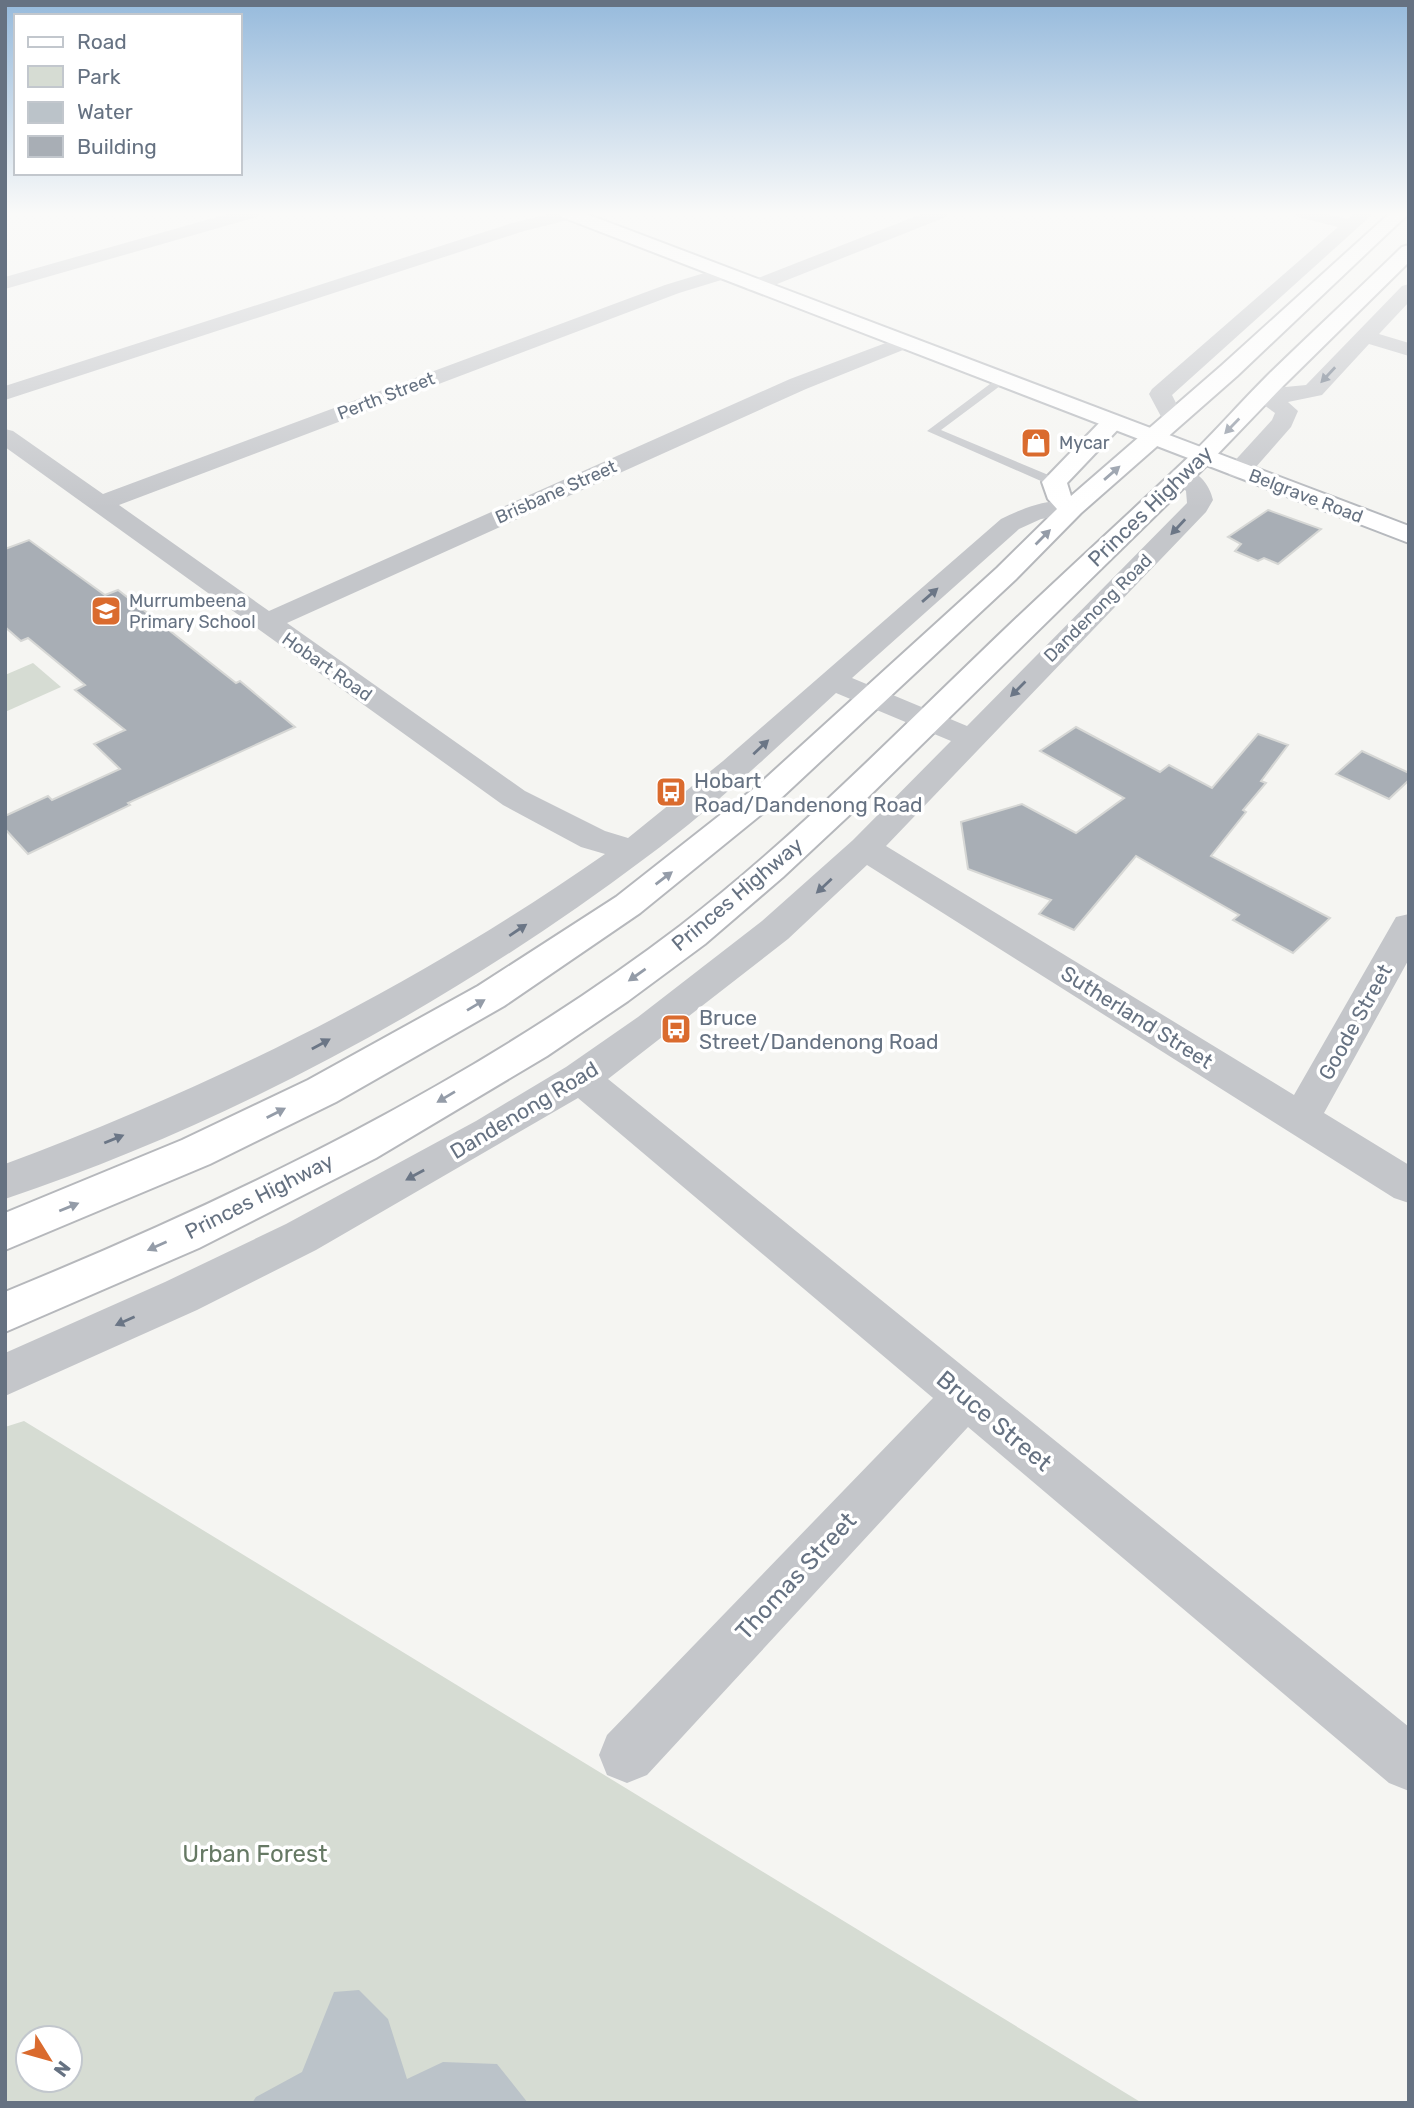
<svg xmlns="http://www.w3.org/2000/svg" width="1414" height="2108" font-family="Rubik,sans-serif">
<rect width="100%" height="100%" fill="#f5f5f2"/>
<g fill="#d6dcd3" fill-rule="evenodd">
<polygon points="33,663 61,687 5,712 5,675"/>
<path d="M24 1421 1142 2103H5V1427ZM28 2038H70V2080H28Z"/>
</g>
<polygon fill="#bbc3c9" points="359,1990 388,2019 407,2079 443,2062 497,2064 528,2103 252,2103 256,2097 302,2072 334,1992"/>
<g fill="#a8aeb5" stroke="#d6d7d5" stroke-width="2">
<polygon points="1268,510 1321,529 1278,564 1264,558 1258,561 1235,551 1241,544 1228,537"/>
<polygon points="29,540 105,595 118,590 236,683 240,681 295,727 128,803 130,805 28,854 5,829 5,816 48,796 52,800 120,769 94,744 125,730 75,690 85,685 28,638 21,641 5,627 5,549"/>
<polygon points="1076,727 1160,772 1169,765 1212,788 1258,734 1288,745 1261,781 1266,783 1243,810 1246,812 1211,856 1330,918 1293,953 1233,920 1239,915 1136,856 1074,930 1039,914 1051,900 968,869 961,822 1022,804 1076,833 1124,798 1040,751"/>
<polygon points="1362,751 1409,773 1409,780 1389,799 1336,774"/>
</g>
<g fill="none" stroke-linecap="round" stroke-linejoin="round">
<g stroke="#b6b9be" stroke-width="4">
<polygon id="secondary" points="559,213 584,213 1409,526 1409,543 562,217"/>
</g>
<g stroke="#b6b8bc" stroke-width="4">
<g id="trunk">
<polygon points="1390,213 1409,213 1237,376 1081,513 1015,580 779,800 640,913 504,1006 336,1102 210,1164 5,1250 5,1213 182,1140 308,1080 478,986 616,897 757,786 997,568 1057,509 1048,499 1042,482 1104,418 1120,418 1124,423 1067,483 1071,496 1221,366"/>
<path d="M1409 245V262L1284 385 1208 464 858 807 783 877 705 944 628 1001 547 1056 376 1158 199 1248 5 1332V1292C242 1195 476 1081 680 926 788 843 883 746 981 652 1051 584 1124 519 1194 452 1219 427 1243 400 1268 375 1312 332 1358 290 1402 247Z"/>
</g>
</g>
<polygon fill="#c4c6ca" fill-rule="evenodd" points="998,378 1008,380 941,430 1058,479 1058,485 1050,485 927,431"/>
<g fill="#c4c6ca" fill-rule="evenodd">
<polygon points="231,213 260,213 257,217 5,289 5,277"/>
<polygon points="553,213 579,214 576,218 524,231 5,400 5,386 512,223"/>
<polygon points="924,213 949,213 946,217 762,290 748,290 745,286 748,282"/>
<polygon points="1295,213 1325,213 1348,219 1354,213 1374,213 1172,395 1184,419 1181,424 1165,424 1149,394 1152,389 1338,227 1298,217"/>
<path d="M724 267 734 273 731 277 679 293 119 505 269 611 790 379 899 338H913L917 342 913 346 806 389 287 623 525 791 605 831 628 838 723 761 1001 519C1025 507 1054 496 1081 503L1085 508 1081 513 1041 519 1019 529 852 678 967 726 1187 503 1186 491 1170 475 1173 470C1194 465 1209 482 1213 500L1206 512 886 846 1294 1095 1396 917 1409 914V959L1324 1113 1409 1165V1203L1394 1198 867 865 788 939 608 1079 1409 1727V1791L1389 1783 968 1427 647 1775 627 1783 607 1775 599 1755 607 1735 933 1398 578 1098 316 1250 197 1310 5 1396V1353L165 1282 286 1224 476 1121 566 1067 638 1017 762 921 853 840 951 741 836 693C774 750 712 809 644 859 454 1002 231 1123 5 1199V1164C218 1085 419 984 605 854L581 847 503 805 5 447V429L13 431 103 494 665 285Z"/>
<polygon points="1409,284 1409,302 1379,334 1409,343 1409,356 1369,344 1322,395 1288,402 1298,411 1291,427 1248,476 1239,478 1230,476 1227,471 1230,466 1272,420 1275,413 1250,395 1253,390 1306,385 1402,286"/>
</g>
<use href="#secondary" fill="#fff" fill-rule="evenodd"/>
<use href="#trunk" fill="#fff" fill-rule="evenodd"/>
</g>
<defs><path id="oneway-solid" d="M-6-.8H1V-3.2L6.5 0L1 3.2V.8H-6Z" transform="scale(1.75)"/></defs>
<g fill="#6b7686">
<use href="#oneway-solid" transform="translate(1328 375) rotate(133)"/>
<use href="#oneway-solid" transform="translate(1178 527) rotate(133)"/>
<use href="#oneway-solid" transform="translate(930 595) rotate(-41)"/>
<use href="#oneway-solid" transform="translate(1018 689) rotate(135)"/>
<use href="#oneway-solid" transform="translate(761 747) rotate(-43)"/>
<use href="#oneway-solid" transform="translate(824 886) rotate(137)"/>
<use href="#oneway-solid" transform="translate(518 930) rotate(-34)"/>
<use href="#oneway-solid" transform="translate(321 1044) rotate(-29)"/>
<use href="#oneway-solid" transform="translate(114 1139) rotate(-22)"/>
<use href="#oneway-solid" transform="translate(415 1175) rotate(151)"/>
<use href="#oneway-solid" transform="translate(125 1321) rotate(156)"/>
</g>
<g fill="#949ca8">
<use href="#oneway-solid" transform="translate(1232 426) rotate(134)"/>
<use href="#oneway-solid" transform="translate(1112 473) rotate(-41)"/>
<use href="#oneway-solid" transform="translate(1043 537) rotate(-45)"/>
<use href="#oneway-solid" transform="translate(664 878) rotate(-37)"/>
<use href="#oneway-solid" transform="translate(637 975) rotate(145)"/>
<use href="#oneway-solid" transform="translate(476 1005) rotate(-31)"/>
<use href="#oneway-solid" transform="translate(446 1097) rotate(149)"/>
<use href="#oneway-solid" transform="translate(276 1113) rotate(-27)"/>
<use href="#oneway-solid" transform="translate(69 1207) rotate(-22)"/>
<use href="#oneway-solid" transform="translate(157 1246) rotate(156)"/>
</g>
<linearGradient id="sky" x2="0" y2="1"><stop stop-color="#96badc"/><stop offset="0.42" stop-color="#fafaf9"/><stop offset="1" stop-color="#fafaf9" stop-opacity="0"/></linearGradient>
<rect width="1414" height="508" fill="url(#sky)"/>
<defs>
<g id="shop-square" transform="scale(1.575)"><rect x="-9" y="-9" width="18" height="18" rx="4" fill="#da6b2e" stroke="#fff"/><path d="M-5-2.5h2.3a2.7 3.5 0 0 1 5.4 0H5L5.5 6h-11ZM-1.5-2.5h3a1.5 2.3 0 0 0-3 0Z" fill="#fff"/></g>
<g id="school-square" transform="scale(1.575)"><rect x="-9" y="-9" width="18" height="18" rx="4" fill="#da6b2e" stroke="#fff"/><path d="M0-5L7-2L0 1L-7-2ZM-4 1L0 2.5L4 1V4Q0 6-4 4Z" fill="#fff"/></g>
<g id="bus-square" transform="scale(1.575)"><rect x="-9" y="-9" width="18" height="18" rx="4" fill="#da6b2e" stroke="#fff"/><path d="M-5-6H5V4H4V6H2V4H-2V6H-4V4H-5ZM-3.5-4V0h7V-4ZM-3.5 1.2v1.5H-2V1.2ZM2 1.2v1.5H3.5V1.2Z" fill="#fff"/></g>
</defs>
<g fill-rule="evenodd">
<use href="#shop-square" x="1036" y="443"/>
<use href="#school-square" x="106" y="611"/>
<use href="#bus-square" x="671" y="792"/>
<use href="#bus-square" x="676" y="1029"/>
</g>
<g text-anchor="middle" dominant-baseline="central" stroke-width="7" stroke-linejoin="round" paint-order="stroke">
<g font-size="18" fill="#667282" stroke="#fff">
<text transform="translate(386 396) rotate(-21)">Perth Street</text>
<text transform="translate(556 492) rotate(-24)">Brisbane Street</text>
<text transform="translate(1306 496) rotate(21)">Belgrave Road</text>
<text transform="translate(1098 608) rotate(-45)">Dandenong Road</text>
<text transform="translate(327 667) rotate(35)">Hobart Road</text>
</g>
<g font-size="18" fill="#667282" stroke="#fff" text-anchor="start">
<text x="1059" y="443">Mycar</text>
<text x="129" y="601">Murrumbeena<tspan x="129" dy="21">Primary School</tspan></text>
</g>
<g font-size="21" fill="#667282" stroke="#fff">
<text transform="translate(1150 506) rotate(-44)">Princes Highway</text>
<text transform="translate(737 894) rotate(-40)">Princes Highway</text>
<text transform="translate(1137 1017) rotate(32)">Sutherland Street</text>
<text transform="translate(1355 1022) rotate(-61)">Goode Street</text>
<text transform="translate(524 1110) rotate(-31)">Dandenong Road</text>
<text transform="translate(259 1196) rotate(-27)">Princes Highway</text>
</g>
<g font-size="21" fill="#667282" stroke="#fff" text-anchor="start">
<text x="694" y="780">Hobart<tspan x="694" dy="24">Road/Dandenong Road</tspan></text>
<text x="699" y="1017">Bruce<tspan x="699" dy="24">Street/Dandenong Road</tspan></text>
</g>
<g font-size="24" fill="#667282" stroke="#fff">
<text transform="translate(994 1421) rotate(40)">Bruce Street</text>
<text transform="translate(796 1576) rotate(-47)">Thomas Street</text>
</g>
<g font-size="24" fill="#667964" stroke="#fff">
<text x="255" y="1854">Urban Forest</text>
</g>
</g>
<rect width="1414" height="2108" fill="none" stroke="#667282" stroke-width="14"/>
<rect x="14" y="14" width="228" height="161" fill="#ffffff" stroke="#c2c7cd" stroke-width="2"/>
<rect x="28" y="37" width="35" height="10" fill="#ffffff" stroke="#c2c7cd" stroke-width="2"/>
<text x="77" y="49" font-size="21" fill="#667282">Road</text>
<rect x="28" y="66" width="35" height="21" fill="#d6dcd3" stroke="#c2c7cd" stroke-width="2"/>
<text x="77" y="84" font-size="21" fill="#667282">Park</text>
<rect x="28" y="102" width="35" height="21" fill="#bbc3c9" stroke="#c2c7cd" stroke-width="2"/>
<text x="77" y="119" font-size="21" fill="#667282">Water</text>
<rect x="28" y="136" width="35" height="21" fill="#a8aeb5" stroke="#c2c7cd" stroke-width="2"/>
<text x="77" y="154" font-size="21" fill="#667282">Building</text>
<g transform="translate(49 2059) rotate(127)"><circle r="33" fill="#ffffff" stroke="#c2c7cd" stroke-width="2"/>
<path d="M0-5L12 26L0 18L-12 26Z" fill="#da6b2e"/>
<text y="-10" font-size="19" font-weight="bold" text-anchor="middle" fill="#667282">N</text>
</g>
</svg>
